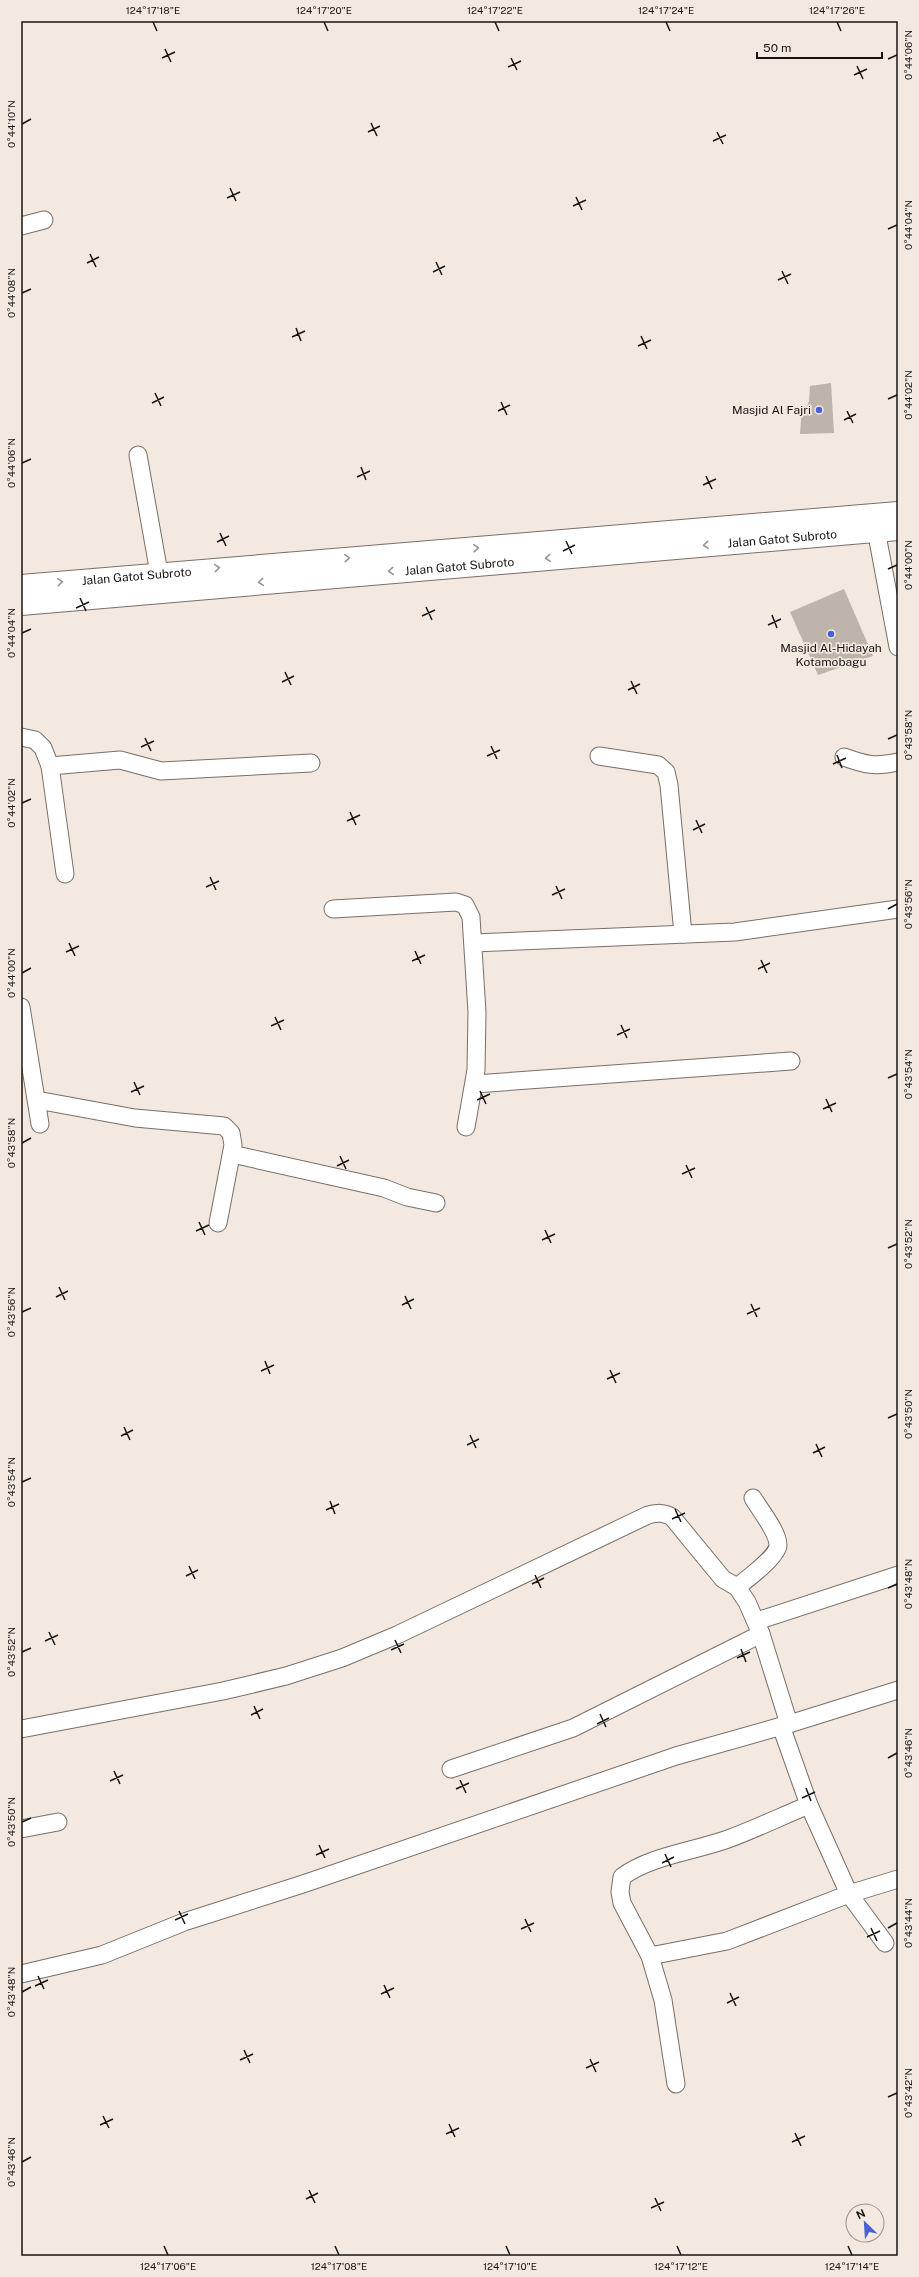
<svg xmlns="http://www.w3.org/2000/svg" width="919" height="2277" font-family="'Public Sans',sans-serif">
<rect width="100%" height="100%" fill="#f4e9e1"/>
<g fill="#beb4ac">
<polygon points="831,383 834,433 800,434 801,419 809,401 810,386"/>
<polygon points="844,589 873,656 818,675 790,612"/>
</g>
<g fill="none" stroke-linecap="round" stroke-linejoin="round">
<g stroke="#786f67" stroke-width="19">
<g id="minor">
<polyline points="21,226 44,220"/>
<polyline points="138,455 159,573"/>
<polyline points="874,519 898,647"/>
<polyline points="21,737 35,740 43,748 50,766 65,874"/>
<polyline points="599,756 658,765 666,772 669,785 683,934"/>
<path d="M844 757C866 765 875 767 898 762"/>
<polyline points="50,766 120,760 161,771 311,763"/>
<polyline points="333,909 456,902 465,905 471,917 477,1012 476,1070 466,1127"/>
<polyline points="473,943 735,932 898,909"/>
<polyline points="21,1007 40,1124"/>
<polyline points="475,1084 791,1061"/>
<polyline points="37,1100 135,1118 224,1126 231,1133 233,1145 218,1223"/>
<polyline points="232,1154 384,1188 407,1197 436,1203"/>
<path d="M737 1587C746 1580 778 1556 778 1545 778 1532 760 1510 753 1498"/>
<polyline points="757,1621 898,1575"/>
<polyline points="781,1726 809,1805 849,1894 885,1943"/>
<path d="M21 1729 223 1691 286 1676 342 1658 397 1635 648 1515C658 1513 663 1512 672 1517L723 1579 737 1587 747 1602 761 1634 789 1724 898 1690"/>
<polyline points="451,1769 573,1728 761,1634"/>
<polyline points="21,1829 58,1822"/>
<polyline points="650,1956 727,1941 849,1894 898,1879"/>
<polyline points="21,1974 102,1955 184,1922 303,1884 676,1756 789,1724"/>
<path d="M676 2084 663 2000 650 1956 622 1903 620 1892 622 1877C649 1856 695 1851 728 1839 755 1829 782 1816 809 1805"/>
</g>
</g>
<g stroke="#786f67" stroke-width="24">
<g id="trunk">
<path id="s1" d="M21 586 898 513"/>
<path id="s2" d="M21 604 898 529"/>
</g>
</g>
<use href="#minor" stroke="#fff" stroke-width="17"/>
<use href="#trunk" stroke="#fff" stroke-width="22"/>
</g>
<defs><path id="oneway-chevron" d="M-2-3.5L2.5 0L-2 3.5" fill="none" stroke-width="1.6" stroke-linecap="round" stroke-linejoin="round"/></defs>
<g stroke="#979594">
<use href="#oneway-chevron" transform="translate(706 545) rotate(175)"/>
<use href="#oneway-chevron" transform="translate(476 548) rotate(-4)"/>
<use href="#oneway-chevron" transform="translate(347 558) rotate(-4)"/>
<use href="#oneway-chevron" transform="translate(548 558) rotate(175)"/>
<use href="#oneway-chevron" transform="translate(217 568) rotate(-5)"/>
<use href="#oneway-chevron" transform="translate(391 571) rotate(175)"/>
<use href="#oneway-chevron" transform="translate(60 582) rotate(-5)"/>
<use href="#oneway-chevron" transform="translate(261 582) rotate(175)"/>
</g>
<path fill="none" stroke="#181412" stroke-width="1.5" d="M153 22 157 31M324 22 328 31M495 22 499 31M666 22 670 31M837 22 841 31M165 49 171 62M162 58 175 52M511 58 517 70M888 59 897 55M857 66 863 79M508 67 521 61M854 75 867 69M371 123 377 136M22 124 31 119M368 132 380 126M717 132 723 144M713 141 726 135M230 188 236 201M576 197 582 210M227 198 240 192M573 206 586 200M888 229 897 225M90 254 96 267M436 262 442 275M87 263 99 257M782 271 788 284M433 272 445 266M778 280 791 274M22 293 31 289M296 328 301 341M641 336 647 349M292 337 305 331M638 346 651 340M155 393 161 406M888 399 897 395M501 402 507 415M152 403 164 397M498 411 510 405M847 411 853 423M844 420 856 414M22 463 31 459M361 467 366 480M706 476 712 489M357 477 370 471M703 485 716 479M220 533 226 546M566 541 572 554M217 542 229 536M563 551 575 545M888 569 897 565M80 598 86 611M426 607 432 620M76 608 89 602M772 615 777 628M422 616 435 610M768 625 781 619M22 633 31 629M285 672 291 685M631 681 637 694M282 682 294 676M628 690 640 684M145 738 151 751M888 739 897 735M491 746 497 759M141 747 154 741M837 755 842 768M487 756 500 750M833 764 846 758M22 803 31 799M350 812 356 825M696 820 702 833M347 821 360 815M693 830 705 824M210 877 216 890M556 886 562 899M206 887 219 881M552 895 565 889M888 909 897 904M69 943 75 956M415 951 421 964M66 952 79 946M761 960 767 973M412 961 425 955M758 969 770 963M22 973 31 968M275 1017 281 1030M621 1025 627 1038M271 1026 284 1020M617 1035 630 1029M888 1078 897 1074M134 1082 140 1095M480 1091 486 1104M131 1092 144 1086M826 1099 832 1112M477 1100 490 1094M823 1109 836 1103M22 1143 31 1138M340 1156 346 1169M686 1165 692 1178M337 1166 349 1160M682 1174 695 1168M199 1222 205 1235M545 1230 551 1243M196 1231 209 1225M542 1240 555 1234M888 1248 897 1244M59 1287 65 1300M405 1296 411 1309M56 1297 68 1291M751 1304 757 1317M402 1305 414 1299M22 1312 31 1308M747 1314 760 1308M265 1361 270 1374M610 1370 616 1383M261 1371 274 1365M607 1379 620 1373M888 1418 897 1414M124 1427 130 1440M470 1435 476 1448M121 1436 133 1430M816 1444 822 1457M467 1445 479 1439M813 1453 825 1447M22 1482 31 1478M330 1501 335 1514M675 1509 681 1522M326 1510 339 1504M672 1519 685 1513M189 1566 195 1579M535 1575 541 1588M186 1576 198 1570M532 1584 544 1578M888 1588 897 1584M49 1632 55 1645M395 1640 401 1653M45 1641 58 1635M741 1649 746 1662M391 1650 404 1644M22 1652 31 1648M737 1658 750 1652M254 1706 260 1719M600 1714 606 1727M251 1715 263 1709M597 1724 609 1718M888 1758 897 1753M114 1771 120 1784M460 1780 466 1793M110 1781 123 1775M806 1788 811 1801M456 1789 469 1783M802 1798 815 1792M22 1822 31 1818M319 1845 325 1858M665 1854 671 1867M316 1855 329 1849M662 1863 674 1857M179 1911 185 1924M525 1919 531 1932M175 1920 188 1914M871 1928 877 1941M888 1928 897 1923M521 1929 534 1923M867 1937 880 1931M38 1976 44 1989M384 1985 390 1998M35 1986 48 1980M22 1992 31 1987M730 1993 736 2006M381 1994 394 1988M727 2003 739 1997M244 2050 250 2063M590 2059 596 2072M240 2060 253 2054M586 2068 599 2062M888 2097 897 2093M103 2116 109 2128M449 2124 455 2137M100 2125 113 2119M795 2133 801 2146M446 2134 459 2128M792 2142 805 2136M22 2162 31 2157M309 2190 315 2203M655 2198 661 2211M306 2199 318 2193M651 2208 664 2202M164 2246 168 2255M335 2246 339 2255M506 2246 510 2255M677 2246 681 2255M848 2246 852 2255"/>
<g fill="#4a61d5" stroke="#f4e9e1" stroke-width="1.5">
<circle cx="819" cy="410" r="4"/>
<circle cx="831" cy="634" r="4"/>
</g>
<g text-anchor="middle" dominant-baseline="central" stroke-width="3.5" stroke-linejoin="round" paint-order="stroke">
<g font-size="12" fill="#181412" stroke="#f4e9e1" text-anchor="end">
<text x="811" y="410">Masjid Al Fajri</text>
<text x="831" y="648" text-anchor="middle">Masjid Al-Hidayah<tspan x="831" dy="14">Kotamobagu</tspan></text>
</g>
<g font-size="12" fill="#181412" stroke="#f4e9e1">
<text stroke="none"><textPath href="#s2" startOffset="764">Jalan Gatot Subroto</textPath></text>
<text stroke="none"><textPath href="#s2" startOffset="440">Jalan Gatot Subroto</textPath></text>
<text stroke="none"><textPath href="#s1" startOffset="116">Jalan Gatot Subroto</textPath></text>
</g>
</g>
<rect width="919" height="2277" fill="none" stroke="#f4e9e1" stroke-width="44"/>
<g transform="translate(865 2223) rotate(335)"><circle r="19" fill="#f4e9e1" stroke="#9c948e"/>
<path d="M0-3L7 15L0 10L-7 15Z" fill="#4a61d5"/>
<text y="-6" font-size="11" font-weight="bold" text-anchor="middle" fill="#181412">N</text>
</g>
<path d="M757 52v6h125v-6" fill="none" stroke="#181412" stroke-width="2"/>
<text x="763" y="52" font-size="12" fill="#181412" stroke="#f4e9e1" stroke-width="3" paint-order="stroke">50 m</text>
<rect x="22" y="22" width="875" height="2233" fill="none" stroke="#181412" stroke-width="1.5"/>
<g font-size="10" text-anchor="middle" fill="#181412">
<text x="153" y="14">124°17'18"E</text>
<text x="324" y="14">124°17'20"E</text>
<text x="495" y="14">124°17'22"E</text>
<text x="666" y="14">124°17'24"E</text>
<text x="837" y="14">124°17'26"E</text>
<text transform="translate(908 55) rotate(-90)" y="4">0°44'06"N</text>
<text transform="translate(11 124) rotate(-90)" y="4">0°44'10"N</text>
<text transform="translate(908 225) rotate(-90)" y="4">0°44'04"N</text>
<text transform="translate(11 293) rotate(-90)" y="4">0°44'08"N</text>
<text transform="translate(908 395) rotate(-90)" y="4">0°44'02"N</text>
<text transform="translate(11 463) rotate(-90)" y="4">0°44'06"N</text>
<text transform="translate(908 565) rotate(-90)" y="4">0°44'00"N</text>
<text transform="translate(11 633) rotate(-90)" y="4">0°44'04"N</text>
<text transform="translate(908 735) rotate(-90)" y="4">0°43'58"N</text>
<text transform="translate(11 803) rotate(-90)" y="4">0°44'02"N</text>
<text transform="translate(908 904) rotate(-90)" y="4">0°43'56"N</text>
<text transform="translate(11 973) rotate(-90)" y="4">0°44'00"N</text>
<text transform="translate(908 1074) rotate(-90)" y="4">0°43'54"N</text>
<text transform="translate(11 1143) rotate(-90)" y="4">0°43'58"N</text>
<text transform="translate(908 1244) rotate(-90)" y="4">0°43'52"N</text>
<text transform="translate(11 1312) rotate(-90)" y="4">0°43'56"N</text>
<text transform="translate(908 1414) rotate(-90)" y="4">0°43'50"N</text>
<text transform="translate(11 1482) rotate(-90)" y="4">0°43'54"N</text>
<text transform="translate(908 1584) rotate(-90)" y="4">0°43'48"N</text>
<text transform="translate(11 1652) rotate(-90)" y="4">0°43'52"N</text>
<text transform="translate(908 1753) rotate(-90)" y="4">0°43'46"N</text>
<text transform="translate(11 1822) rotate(-90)" y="4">0°43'50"N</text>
<text transform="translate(908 1923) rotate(-90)" y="4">0°43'44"N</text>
<text transform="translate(11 1992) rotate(-90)" y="4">0°43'48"N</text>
<text transform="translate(908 2093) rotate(-90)" y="4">0°43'42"N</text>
<text transform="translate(11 2162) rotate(-90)" y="4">0°43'46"N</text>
<text x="168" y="2270">124°17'06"E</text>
<text x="339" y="2270">124°17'08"E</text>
<text x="510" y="2270">124°17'10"E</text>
<text x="681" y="2270">124°17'12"E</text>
<text x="852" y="2270">124°17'14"E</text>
</g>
</svg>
